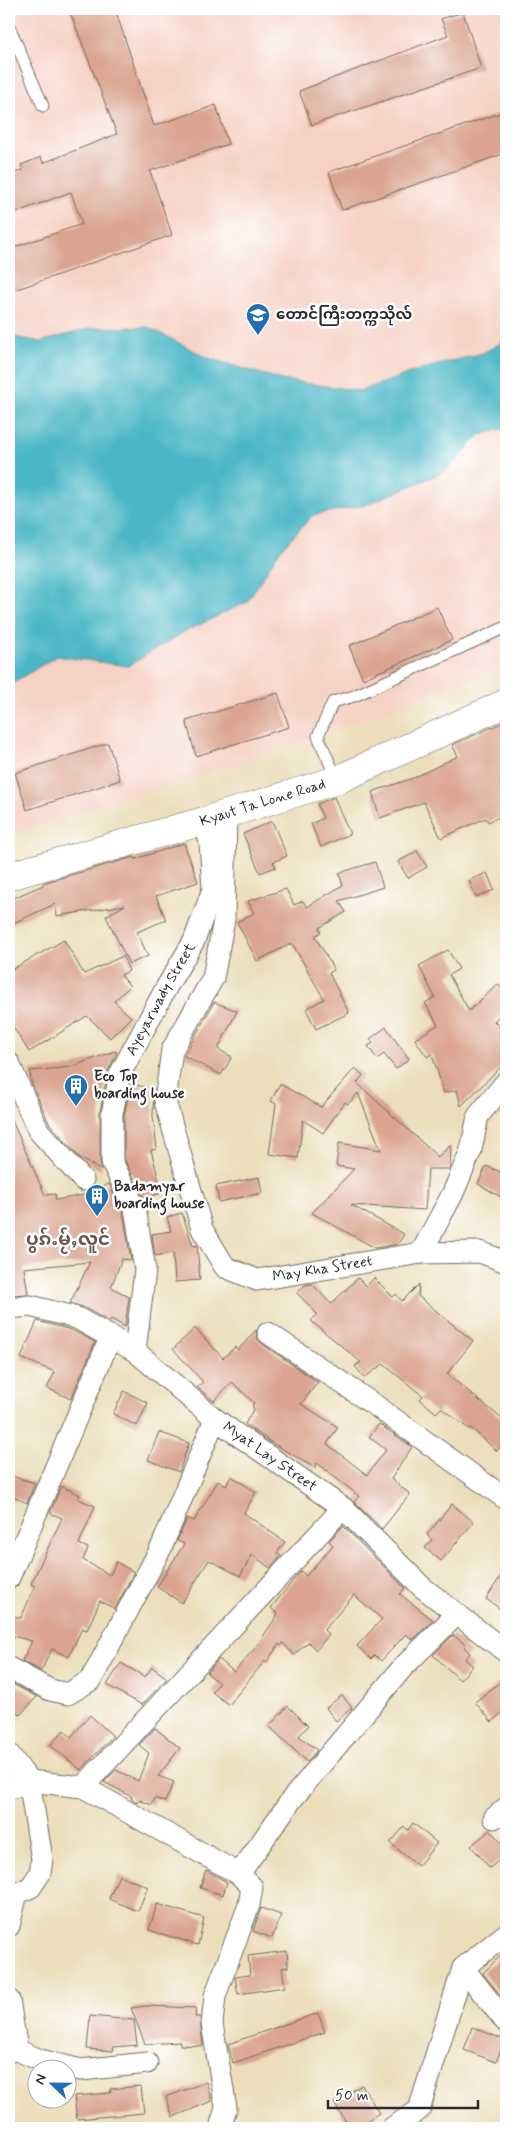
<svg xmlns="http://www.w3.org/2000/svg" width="515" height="2137" font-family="Mynerve,'Noto Sans Myanmar',sans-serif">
<rect width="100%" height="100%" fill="#fff"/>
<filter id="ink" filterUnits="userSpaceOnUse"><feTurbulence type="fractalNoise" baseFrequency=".02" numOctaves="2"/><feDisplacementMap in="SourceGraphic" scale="10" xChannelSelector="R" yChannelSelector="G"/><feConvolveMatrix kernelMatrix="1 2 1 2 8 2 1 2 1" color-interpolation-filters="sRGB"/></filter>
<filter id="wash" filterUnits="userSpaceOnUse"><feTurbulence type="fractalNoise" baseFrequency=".0096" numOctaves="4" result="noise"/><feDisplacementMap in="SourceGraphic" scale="20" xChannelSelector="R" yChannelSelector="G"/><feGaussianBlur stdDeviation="1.12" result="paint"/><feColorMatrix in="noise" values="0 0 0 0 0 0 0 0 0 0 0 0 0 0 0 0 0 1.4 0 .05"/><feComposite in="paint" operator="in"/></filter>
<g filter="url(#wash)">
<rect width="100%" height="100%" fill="#ecdebb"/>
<polygon fill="#f6d2c5" points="9,9 506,9 506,664 476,679 318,736 158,789 9,835"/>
<polygon fill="#4bb7c6" stroke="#3b7178" points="148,327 208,358 282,380 361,391 418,370 483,353 506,340 506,428 480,435 446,471 366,505 313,515 280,550 247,602 184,632 128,666 57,656 9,685 9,336 41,342 91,328"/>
<g id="blocks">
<g fill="#daa490">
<polygon points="69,9 115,9 154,126 216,105 228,144 150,171 172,235 9,292 9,249 82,224 71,192 9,215 9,175 23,170 21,165 41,157 43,163 117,134"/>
<polygon points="463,12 481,68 312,125 299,91 448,35 441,19"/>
<polygon points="500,113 506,130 506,153 342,210 329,172"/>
<polygon points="437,607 452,640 363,679 349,646"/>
<polygon points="278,693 289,727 196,756 186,721"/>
<polygon points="506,721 506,814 488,822 486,818 441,838 424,802 380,818 372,792 413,778 458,756 452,745"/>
<polygon points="108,743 120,780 27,810 15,773"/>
<polygon points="334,797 350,834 321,847 311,824 323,818 317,804"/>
<polygon points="272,821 287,856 273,862 276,867 260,873 243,834"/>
<polygon points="184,843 198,882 156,896 166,920 137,932 148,956 129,964 106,916 125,905 57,916 55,904 9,925 9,900 43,885 43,883 134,857 135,859"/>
<polygon points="417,851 427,867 408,878 398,862"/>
<polygon points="375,862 383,887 339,901 346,912 319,928 321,932 315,936 334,970 329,973 349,1013 316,1029 306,1009 324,999 292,943 257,961 237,922 254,913 248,901 286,889 294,905 303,901 307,907 343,885 339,873"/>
<polygon points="487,873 494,890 476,897 469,880"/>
<polygon points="64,940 84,974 123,956 129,971 121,975 130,986 114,1001 131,1017 110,1038 87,1016 29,1052 9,1020 14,1017 9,1005 9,971"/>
<polygon points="448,950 459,969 449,975 469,1011 498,984 506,993 506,1010 494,1021 506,1034 506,1062 461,1106 457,1090 444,1093 432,1054 427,1057 415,1039 438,1025 425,1003 435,997 419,966"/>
<polygon points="214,1002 237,1011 218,1049 232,1057 221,1075 184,1056"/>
<polygon points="386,1027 409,1059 396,1069 384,1054 377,1059 368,1046 373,1043 370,1039"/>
<polygon points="115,1051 117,1052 108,1071 100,1112 100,1162 102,1171 80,1158 49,1123 31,1082 30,1071 71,1067"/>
<polygon points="355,1068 363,1075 357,1083 438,1157 451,1145 450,1169 428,1169 425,1210 351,1205 404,1234 398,1244 375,1248 312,1213 354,1169 336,1166 339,1143 381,1150 358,1093 348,1104 345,1102 323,1133 303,1120 298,1158 269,1154 276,1104 271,1101 280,1084 321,1107"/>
<polygon points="131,1084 154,1089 153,1116 157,1149 151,1150 162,1193 144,1198 124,1159 124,1115"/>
<polygon points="9,1114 45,1195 55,1194 56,1200 84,1195 109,1184 123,1212 131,1260 122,1259 111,1287 129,1297 125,1327 111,1319 110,1322 83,1307 70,1303 90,1262 24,1268 28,1294 9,1295"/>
<polygon points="486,1166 506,1174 506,1200 478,1184"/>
<polygon points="259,1177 262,1193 219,1202 216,1186"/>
<polygon points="182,1213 193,1246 197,1245 200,1280 175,1282 173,1253 155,1256 152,1234 171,1231 167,1217"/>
<polygon points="358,1278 366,1286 374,1278 393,1297 396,1294 402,1301 419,1284 418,1296 473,1341 447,1374 506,1422 506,1439 497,1451 471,1428 469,1429 441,1408 436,1413 420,1399 423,1396 383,1364 364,1378 355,1366 361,1362 311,1321 317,1314 297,1293 305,1285 312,1284 331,1304"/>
<polygon points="37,1321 72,1330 95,1342 71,1399 47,1388 55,1372 21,1358"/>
<polygon points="195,1328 223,1358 235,1347 238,1350 256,1330 257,1338 261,1343 318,1382 301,1404 338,1427 327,1444 367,1475 386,1450 369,1437 379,1424 412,1447 391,1479 410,1494 382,1529 354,1502 359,1496 317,1463 315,1468 272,1443 245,1424 254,1408 252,1406 254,1403 232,1382 214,1401 197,1387 203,1382 173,1349"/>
<polygon points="124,1391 148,1403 137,1426 113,1414"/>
<polygon points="159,1432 189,1443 179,1472 148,1460"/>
<polygon points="9,1475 35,1483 27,1503 9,1495"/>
<polygon points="231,1476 256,1492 244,1513 285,1542 277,1553 281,1556 270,1568 252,1555 240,1576 209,1560 182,1603 157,1587 184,1544 177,1541 187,1518 194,1521 218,1481 226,1486"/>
<polygon points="61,1486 80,1495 78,1499 95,1506 79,1544 88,1548 83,1560 110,1575 116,1562 134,1572 115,1609 100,1601 87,1630 82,1628 69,1657 52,1649 41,1671 22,1661 32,1641 9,1635 9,1615 21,1618 35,1586 31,1584 62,1518 50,1513"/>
<polygon points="452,1504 474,1522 441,1561 425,1548 432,1540 427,1535"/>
<polygon points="343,1526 405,1588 400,1594 433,1620 413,1640 406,1634 381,1661 375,1655 371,1659 357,1646 382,1619 354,1595 324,1630 329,1635 316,1650 308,1642 294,1655 283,1643 281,1646 279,1644 267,1662 265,1661 249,1680 229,1705 212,1692 219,1683 207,1673 219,1659 234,1672 256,1647 278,1614 271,1608 301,1571 306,1576 333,1545 329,1541"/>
<polygon points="506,1568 506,1613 486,1599"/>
<polygon points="453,1635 466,1645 464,1647 470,1653 465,1659 473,1666 460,1680 433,1655"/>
<polygon points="121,1663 145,1677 152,1667 167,1678 142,1705 107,1685"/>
<polygon points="500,1682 506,1690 506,1709 492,1722 475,1702"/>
<polygon points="11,1683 37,1697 20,1715 9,1704 9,1686"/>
<polygon points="342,1695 352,1708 336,1721 326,1708"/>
<polygon points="288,1706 308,1726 299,1736 317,1750 307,1762 269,1726"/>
<polygon points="90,1715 113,1736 81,1770 50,1745 64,1730 71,1737"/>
<polygon points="155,1728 180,1748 158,1776 174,1782 165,1802 155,1798 152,1805 139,1800 137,1803 131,1799 132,1797 104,1782 116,1770 138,1781 149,1753 139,1745"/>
<polygon points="413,1823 437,1843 418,1866 390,1843 404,1827 408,1830"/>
<polygon points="490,1830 506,1848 506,1854 490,1868 471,1846"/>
<polygon points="206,1870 227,1882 223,1895 200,1888"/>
<polygon points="119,1875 148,1887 138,1911 109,1899"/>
<polygon points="157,1904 204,1918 198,1945 149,1930"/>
<polygon points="261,1908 281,1915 272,1938 253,1931"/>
<polygon points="506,1950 506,1990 501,1996 483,1973"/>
<polygon points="287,1951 288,1967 282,1968 285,1987 238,1994 235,1977 250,1975 248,1956"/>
<polygon points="146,2006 196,2008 195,2017 200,2017 203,2046 180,2045 180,2042 145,2044 131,2008"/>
<polygon points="318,2013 325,2032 233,2063 228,2044"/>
<polygon points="90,2016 134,2020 137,2045 114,2047 113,2051 87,2049"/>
<polygon points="472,2027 505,2040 496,2062 464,2050"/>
<polygon points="206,2082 212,2101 173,2117 166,2097"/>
<polygon points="362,2085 379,2113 356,2128 350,2128 334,2103"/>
<polygon points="141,2086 144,2113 77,2119 74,2096 111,2093 110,2089"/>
</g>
</g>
</g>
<g filter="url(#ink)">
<use href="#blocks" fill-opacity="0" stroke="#6f6a5d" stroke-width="1"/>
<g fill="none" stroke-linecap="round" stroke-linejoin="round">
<g stroke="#6f6a5d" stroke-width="13">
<g id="lane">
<polyline points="9,26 43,106"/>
<polyline points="337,780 318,736 333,702 354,696 506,627"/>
</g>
</g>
<g stroke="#6f6a5d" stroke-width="23">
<g id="street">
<path id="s1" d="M226 814 224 920 213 978 172 1050 165 1101 202 1229 225 1267 257 1280 421 1253 480 1252 506 1262"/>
<polyline points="9,1063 38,1130 83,1180"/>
<polyline points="421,1253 453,1193 471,1150 478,1116 506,1082"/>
<path id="s2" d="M9 1308 30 1306 77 1318 135 1351 215 1419 343 1508 422 1587 506 1652"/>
<polyline points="268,1333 376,1406 506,1499"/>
<path id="s3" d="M135 1351 145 1270 135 1208 112 1162V1114L120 1074 166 988 194 941 213 889 210 842 204 821"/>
<polyline points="9,1578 111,1336"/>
<polyline points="9,1668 50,1690 68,1694 91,1680 161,1548 215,1419"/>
<polyline points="9,1754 29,1781 42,1859 40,1873 31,1887 9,1897"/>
<polyline points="83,1787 343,1508"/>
<polyline points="9,1789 29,1781 83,1787 239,1874 252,1887 249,1905 215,1996 212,2024 226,2108 220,2128"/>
<polyline points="494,1818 506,1808"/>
<polyline points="239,1874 292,1799 404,1666 456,1615"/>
<polyline points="9,1926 17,1893"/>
<polyline points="463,1968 506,2022"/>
<polyline points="9,2000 17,2050"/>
<polyline points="9,2051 17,2050 40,2060 81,2070 147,2063"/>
<polyline points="392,2128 419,2110 463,1968 506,1934"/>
</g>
</g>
<g stroke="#6f6a5d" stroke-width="29">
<g id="secondary">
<path id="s4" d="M9 876 204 821 337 780 506 703"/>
</g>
</g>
<use href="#lane" stroke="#fff" stroke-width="11"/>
<use href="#street" stroke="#fff" stroke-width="21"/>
<use href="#secondary" stroke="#fff" stroke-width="28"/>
</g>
</g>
<defs>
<g id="university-pin" transform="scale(1.25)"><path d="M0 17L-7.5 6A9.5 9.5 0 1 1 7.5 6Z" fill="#1f6fb2" stroke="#fff"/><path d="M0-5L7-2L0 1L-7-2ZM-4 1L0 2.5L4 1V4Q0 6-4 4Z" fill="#fff"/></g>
<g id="building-pin" transform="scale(1.25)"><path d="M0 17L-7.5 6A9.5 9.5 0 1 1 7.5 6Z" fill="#1f6fb2" stroke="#fff"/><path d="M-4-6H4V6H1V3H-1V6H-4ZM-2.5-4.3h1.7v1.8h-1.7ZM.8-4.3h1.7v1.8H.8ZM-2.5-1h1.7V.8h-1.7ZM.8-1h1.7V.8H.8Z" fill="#fff"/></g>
</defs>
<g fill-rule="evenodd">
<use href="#university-pin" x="258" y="315"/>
<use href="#building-pin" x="76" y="1086"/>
<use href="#building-pin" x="97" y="1196"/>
</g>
<g text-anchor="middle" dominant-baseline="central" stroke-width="5" stroke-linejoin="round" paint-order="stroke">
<g font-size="15" font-weight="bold" fill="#2b2b2b" stroke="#fff" text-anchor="start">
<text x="276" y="315">တောင်ကြီးတက္ကသိုလ်</text>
<text x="94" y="1077">Eco Top<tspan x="94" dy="17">boarding house</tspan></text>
<text x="114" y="1187">Badamyar<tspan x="114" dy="17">boarding house</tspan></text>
</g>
<g font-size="15" fill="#2b2b2b" stroke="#fff">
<text stroke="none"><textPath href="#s4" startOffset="264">Kyaut Ta Lone Road</textPath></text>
<text stroke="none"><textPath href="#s3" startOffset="370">Ayeyarwady Street</textPath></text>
<text stroke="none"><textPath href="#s1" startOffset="578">May Kha Street</textPath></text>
<text stroke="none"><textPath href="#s2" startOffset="308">Myat Lay Street</textPath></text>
</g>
<g font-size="18" font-weight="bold" fill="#68554e" stroke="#fff">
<text x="68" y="1240">ပွၵ်ႉမႂ်ႇလူင်</text>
</g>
</g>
<rect width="515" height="2137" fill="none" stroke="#fff" stroke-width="30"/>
<g transform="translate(52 2084) rotate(292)"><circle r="24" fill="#ffffff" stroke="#aaaaaa"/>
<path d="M0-4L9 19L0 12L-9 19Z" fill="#1f6fb2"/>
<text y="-8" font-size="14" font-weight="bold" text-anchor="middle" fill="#2b2b2b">N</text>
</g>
<path d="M328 2100v8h150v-8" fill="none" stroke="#2b2b2b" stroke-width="2.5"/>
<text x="335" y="2100" font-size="15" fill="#2b2b2b" stroke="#ffffff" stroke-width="4" paint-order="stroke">50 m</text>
</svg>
